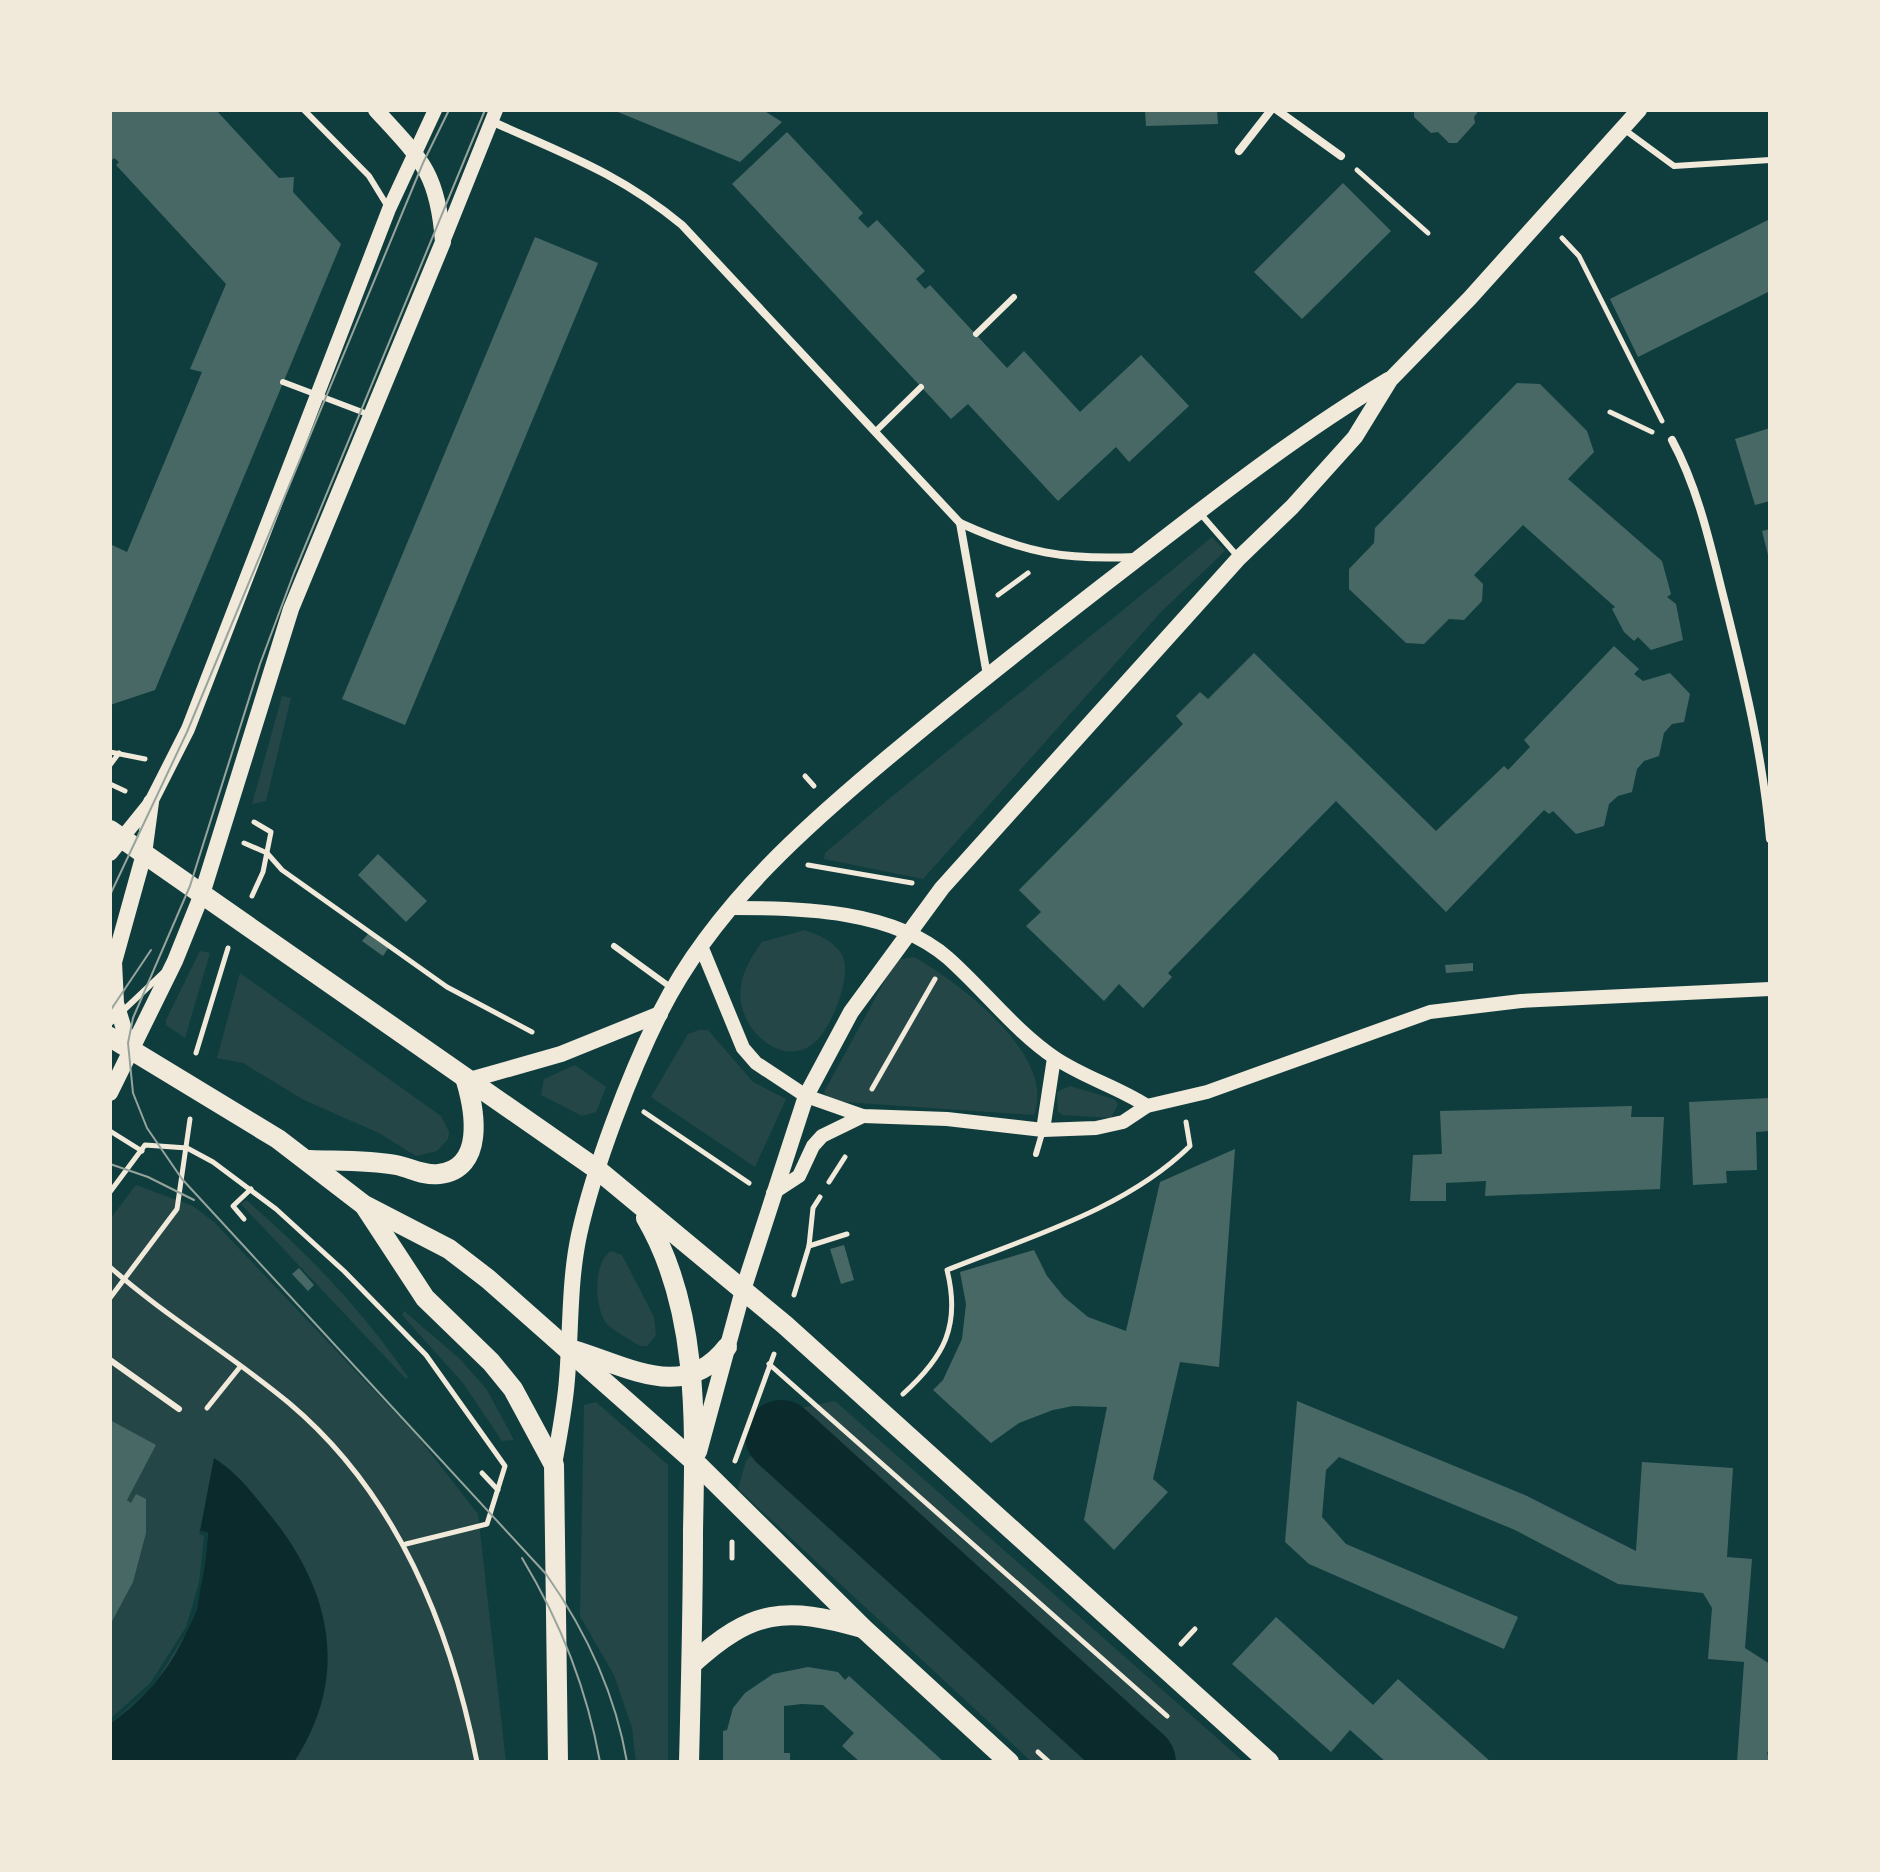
<svg xmlns="http://www.w3.org/2000/svg" width="1880" height="1872" font-family="Montserrat,sans-serif">
<rect width="100%" height="100%" fill="#0f3d3e"/>
<g fill="#244646">
<path d="M1212 537 1225 551 1162 611 923 879 824 859 825 853C952 744 1084 644 1212 537Z"/>
<polygon points="282,696 291,698 266,801 252,804"/>
<path d="M805 930C819 935 832 940 841 953 854 972 833 1023 818 1039 793 1067 756 1043 745 1016 733 988 746 964 762 942Z"/>
<polygon points="200,951 210,953 185,1038 166,1025 166,1020"/>
<path d="M914 957C958 982 1057 1055 1034 1115L829 1101 824 1092 896 960Z"/>
<polygon points="240,973 441,1116 449,1132 448,1139 437,1151 416,1156 379,1133 304,1100 243,1063 217,1058"/>
<polygon points="699,1030 708,1030 753,1082 786,1099 755,1167 651,1097 688,1034"/>
<polygon points="575,1065 606,1087 596,1112 582,1116 541,1095 544,1079"/>
<polygon points="1070,1086 1114,1099 1118,1104 1111,1118 1062,1115 1058,1111 1057,1092"/>
<polygon points="136,1185 193,1206 214,1222 418,1437 478,1514 506,1762 110,1762 110,1219"/>
<path d="M246 1200C309 1254 361 1309 408 1377L406 1379 241 1204Z"/>
<path d="M611 1251 622 1255 654 1317 656 1335 647 1346H640C630 1339 616 1333 607 1324 594 1309 593 1262 611 1251Z"/>
<polygon points="404,1311 460,1359 487,1390 514,1440 502,1441 463,1383 402,1315"/>
<polygon points="835,1401 1244,1762 1032,1762 738,1489 746,1461 795,1409"/>
<polygon points="596,1402 668,1465 668,1762 636,1762 632,1728 614,1675 580,1616 584,1405"/>
</g>
<path fill="#0a2a2b" d="M214 1458C236 1472 250 1490 266 1510 330 1586 352 1674 294 1762H110V1724C179 1674 202 1615 208 1533L200 1531Z"/>
<polygon fill="#0f3d3e" points="200,1531 208,1532 206,1555 197,1610 189,1628 154,1685 110,1724 110,1719 151,1682 186,1627 199,1583 204,1536 199,1534"/>
<g fill="none" stroke-linecap="round" stroke-linejoin="round">
<polyline stroke="#0a2a2b" stroke-width="72" points="781,1436 1140,1762"/>
</g>
<g fill="#486865">
<polygon points="110,110 216,110 279,178 294,177 293,192 341,244 155,690 110,705 110,550 112,545 127,552 202,372 190,369 226,284 116,165 119,162 114,158 110,162"/>
<polygon points="613,110 763,110 782,122 740,162"/>
<polygon points="1145,110 1217,110 1218,124 1146,126"/>
<polygon points="1414,110 1479,110 1474,117 1475,123 1457,143 1449,143 1438,132 1431,133 1414,117"/>
<polygon points="787,132 863,213 858,218 868,228 877,220 925,271 916,279 925,289 930,285 1007,368 1024,351 1080,412 1141,355 1189,406 1129,462 1116,447 1058,501 968,404 951,419 732,184"/>
<polygon points="1343,183 1391,231 1302,319 1254,272"/>
<polygon points="1770,219 1770,291 1638,357 1610,299"/>
<polygon points="535,237 598,263 405,725 342,699"/>
<polygon points="1517,383 1540,384 1587,431 1594,452 1568,479 1662,561 1671,594 1667,597 1676,604 1683,640 1651,650 1638,637 1634,641 1624,632 1612,609 1615,607 1523,525 1474,575 1483,584 1482,601 1464,620 1449,619 1424,644 1406,643 1349,589 1349,569 1374,543 1375,528"/>
<polygon points="1770,428 1770,501 1755,505 1735,439"/>
<polygon points="1770,529 1770,559 1769,559 1762,531"/>
<polygon points="1614,646 1639,669 1634,674 1643,681 1670,673 1690,694 1684,722 1672,724 1664,733 1659,756 1644,761 1637,769 1632,792 1618,796 1609,804 1604,826 1576,834 1553,811 1549,814 1544,810 1446,912 1336,801 1168,973 1172,977 1143,1008 1119,984 1104,1001 1026,926 1041,912 1019,890 1183,724 1176,716 1200,692 1208,699 1254,653 1436,831 1504,766 1508,770 1530,747 1524,740"/>
<polygon points="378,854 427,901 406,922 358,875"/>
<polygon points="369,933 389,947 383,956 362,941"/>
<polygon points="1473,963 1473,971 1446,973 1445,965"/>
<polygon points="1770,1098 1770,1131 1756,1132 1757,1170 1726,1171 1727,1183 1693,1185 1689,1102"/>
<polygon points="1632,1106 1631,1117 1664,1117 1660,1189 1485,1196 1486,1181 1446,1183 1446,1201 1410,1201 1413,1155 1442,1154 1440,1111"/>
<polygon points="1235,1149 1219,1367 1180,1362 1153,1479 1168,1492 1114,1550 1084,1520 1107,1407 1073,1406 1053,1410 1019,1423 991,1443 933,1390 943,1380 962,1339 966,1304 960,1272 1034,1250 1047,1276 1064,1297 1088,1317 1126,1331 1160,1182"/>
<polygon points="844,1245 854,1280 841,1284 830,1249"/>
<polygon points="299,1268 314,1285 308,1291 292,1274"/>
<polygon points="1297,1401 1527,1496 1636,1551 1642,1462 1733,1468 1727,1557 1752,1559 1745,1648 1770,1664 1770,1748 1767,1753 1770,1762 1737,1762 1744,1662 1708,1659 1712,1608 1703,1593 1618,1584 1515,1530 1339,1457 1326,1470 1322,1517 1346,1544 1518,1617 1504,1649 1309,1564 1285,1542"/>
<polygon points="110,1420 156,1445 127,1500 131,1503 136,1494 146,1499 146,1533 133,1582 110,1625"/>
<polygon points="1276,1617 1373,1705 1398,1679 1491,1762 1386,1762 1350,1730 1331,1752 1232,1664"/>
<polygon points="808,1667 838,1672 845,1680 849,1676 944,1762 860,1762 842,1746 854,1733 823,1705 802,1704 784,1706 784,1753 790,1753 790,1762 723,1762 723,1731 727,1730 733,1708 745,1693 773,1674"/>
</g>
<g fill="none" stroke-linecap="round" stroke-linejoin="round">
<g stroke="#f1e9da" stroke-width="5">
<polyline points="1357,170 1428,233"/>
<polyline points="1562,238 1579,256 1662,421"/>
<polyline points="1610,412 1652,432"/>
<polyline points="998,595 1028,573"/>
<polyline points="110,752 145,759"/>
<polyline points="110,765 119,753"/>
<polyline points="805,776 814,786"/>
<polyline points="110,784 125,791"/>
<polyline points="244,843 267,853 282,870 447,987 532,1032"/>
<polyline points="808,865 912,883"/>
<polyline points="252,896 263,872 271,832 254,822"/>
<polyline points="196,1053 228,948"/>
<polyline points="872,1089 935,979"/>
<polyline points="644,1112 749,1183"/>
<polyline points="110,1131 142,1151"/>
<polyline points="829,1182 845,1157"/>
<polyline points="110,1192 145,1145 187,1148 213,1162 276,1209 344,1271 426,1355 505,1466 487,1524 406,1544"/>
<polyline points="244,1219 233,1206 251,1189"/>
<polyline points="809,1246 847,1234"/>
<path d="M110 1267C166 1317 232 1355 289 1403 397 1494 450 1626 477 1762"/>
<polyline points="794,1295 809,1246 813,1208 820,1197"/>
<polyline points="110,1298 177,1209 190,1119"/>
<polyline points="769,1364 1167,1716"/>
<path d="M903 1394C944 1357 961 1326 947 1270 1029 1237 1126 1209 1190 1146L1186 1122"/>
<polyline points="207,1408 240,1367"/>
<polyline points="735,1461 774,1354"/>
<polyline points="482,1473 498,1490"/>
<polyline points="732,1558 732,1542"/>
<polyline points="1181,1644 1195,1629"/>
<polyline points="1038,1752 1049,1762"/>
</g>
<g stroke="#f1e9da" stroke-width="6">
<polyline points="304,110 369,176 388,207"/>
<polyline points="1625,130 1674,166 1770,160"/>
<polyline points="976,334 1014,297"/>
<polyline points="283,382 370,415"/>
<polyline points="876,431 921,387"/>
<polyline points="1199,512 1239,558"/>
<polyline points="614,946 673,989"/>
<polyline points="110,1023 163,973"/>
<polyline points="1036,1154 1043,1130"/>
<polyline points="110,1360 179,1409"/>
</g>
<g stroke="#f1e9da" stroke-width="8">
<polyline points="1277,110 1341,156"/>
<path d="M491 121C564 154 619 173 682 225L960 523C1026 553 1063 560 1135 557"/>
<polyline points="1239,151 1271,110"/>
<path d="M1672 440C1699 490 1711 548 1725 603 1745 683 1763 757 1770 839"/>
<polyline points="960,523 987,675"/>
</g>
<g stroke="#f1e9da" stroke-width="14">
<polyline points="443,242 496,110"/>
<polyline points="122,838 151,802 188,729 389,209 435,110"/>
<path d="M733 908C803 908 893 910 948 958 984 990 1016 1032 1055 1058 1085 1078 1118 1087 1147 1106"/>
<polyline points="701,946 743,1048 756,1063 806,1096 863,1116 947,1119 1043,1130 1096,1128 1123,1122 1147,1106 1207,1092 1430,1012 1521,1001 1770,989"/>
<polyline points="1043,1130 1054,1058"/>
<polyline points="773,1193 799,1176 813,1146 822,1136 863,1116"/>
</g>
<g stroke="#f1e9da" stroke-width="16">
<polyline points="110,853 122,838"/>
<polyline points="130,1049 116,1003 114,962 144,854 151,802"/>
<polyline points="466,1081 561,1054 660,1014"/>
<path d="M110 1093 175 961 202 894 291 609 443 242C438 173 421 159 376 110"/>
<polyline points="699,1452 743,1290 806,1096 851,1012 942,888 1239,558 1292,507 1355,437 1390,380 1470,298 1639,110"/>
<path d="M554 1465C559 1436 565 1407 567 1379 571 1331 569 1282 579 1235 594 1167 630 1073 661 1011 715 904 812 820 903 745 968 691 1034 639 1101 587 1195 515 1286 441 1388 380"/>
</g>
<g stroke="#f1e9da" stroke-width="20">
<polyline points="110,830 598,1170 785,1325 1269,1762"/>
<polyline points="110,1037 278,1139 364,1205 449,1249 488,1279 696,1463 864,1629 1009,1762"/>
<path d="M310 1160C338 1161 369 1160 396 1165 411 1168 423 1176 439 1174 485 1169 475 1111 466 1081"/>
<polyline points="366,1208 425,1298 491,1362 513,1389 554,1465 558,1762"/>
<path d="M646 1218C700 1310 695 1427 693 1531 693 1608 691 1685 689 1762"/>
<path d="M573 1350C628 1366 684 1403 727 1347"/>
<path d="M692 1664C752 1609 785 1606 862 1628"/>
</g>
<g stroke="#97a49c" stroke-width="2">
<path d="M485 110 294 573 260 664 190 886 133 1018 128 1043 133 1093 147 1128 182 1179 546 1574C586 1631 615 1692 627 1762"/>
<polyline points="110,895 187,732 423,163 449,110"/>
<polyline points="110,1011 151,950"/>
<polyline points="110,1164 148,1177 194,1200"/>
<path d="M522 1558C560 1621 587 1689 600 1762"/>
</g>
</g>
<rect width="1880" height="1872" fill="none" stroke="#f1e9da" stroke-width="224"/>
</svg>
